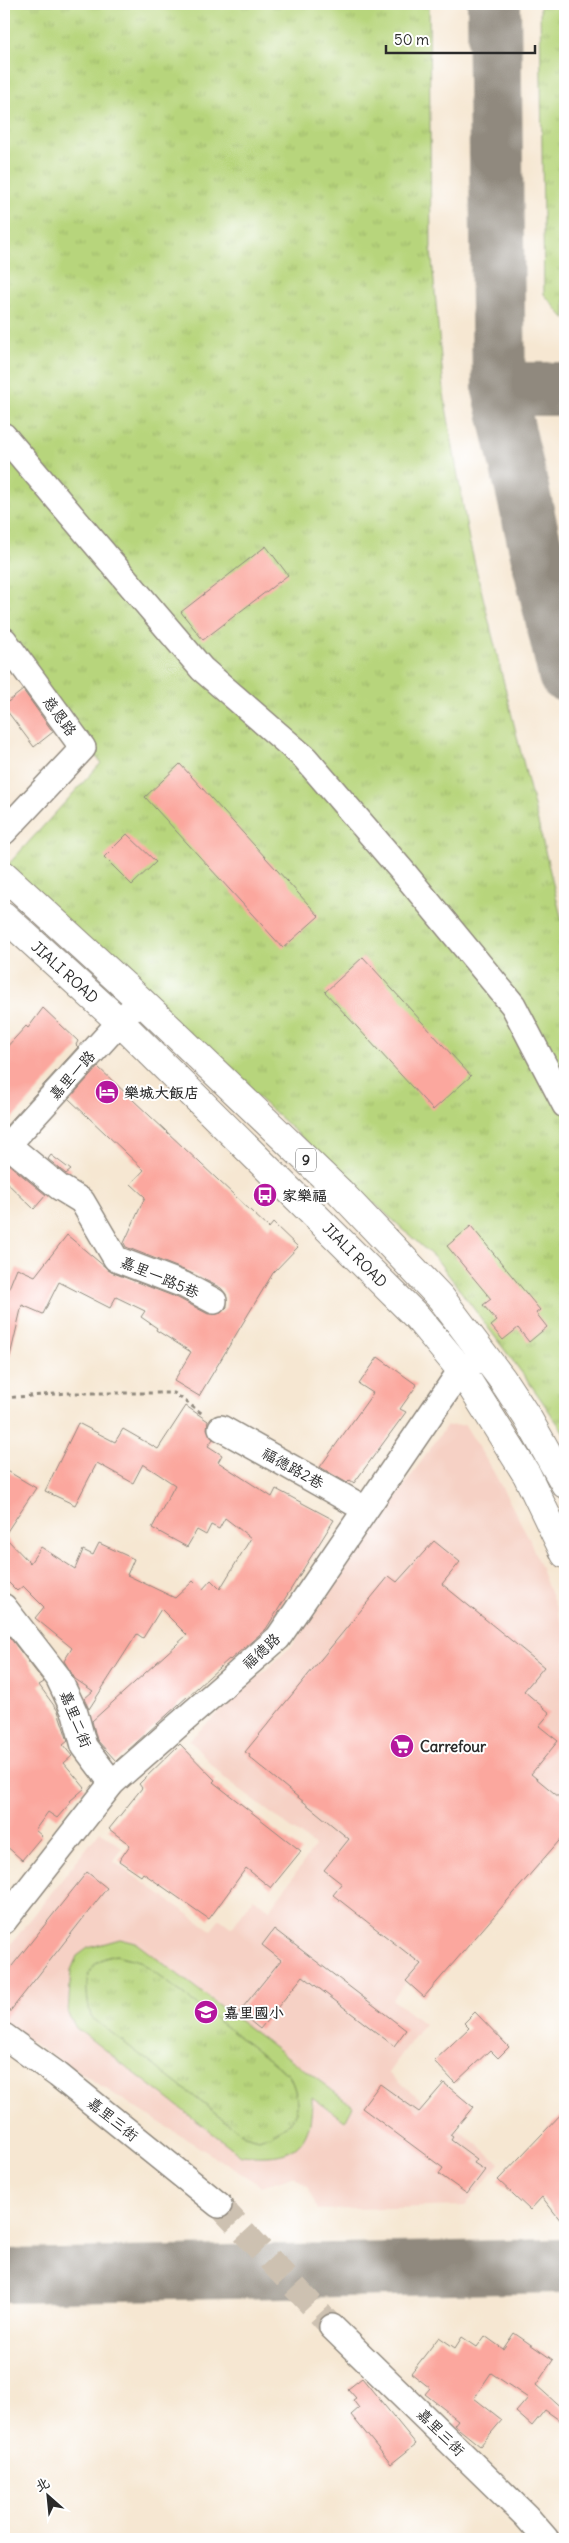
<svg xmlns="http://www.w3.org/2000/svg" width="569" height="2543" font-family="Delius,'LXGW WenKai TC',sans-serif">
<defs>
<pattern id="grass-tufts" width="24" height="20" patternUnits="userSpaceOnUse" patternTransform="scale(1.25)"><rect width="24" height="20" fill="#b7d57c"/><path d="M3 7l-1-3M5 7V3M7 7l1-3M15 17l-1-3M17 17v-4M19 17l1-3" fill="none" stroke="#9eb76b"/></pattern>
</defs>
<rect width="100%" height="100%" fill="#fff"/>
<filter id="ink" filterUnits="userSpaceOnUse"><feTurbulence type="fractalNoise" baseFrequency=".02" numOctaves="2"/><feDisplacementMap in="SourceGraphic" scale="10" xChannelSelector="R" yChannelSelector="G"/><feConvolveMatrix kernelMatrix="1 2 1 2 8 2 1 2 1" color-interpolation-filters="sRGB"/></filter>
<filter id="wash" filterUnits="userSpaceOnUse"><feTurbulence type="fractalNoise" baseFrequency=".0096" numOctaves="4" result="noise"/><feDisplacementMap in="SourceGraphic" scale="20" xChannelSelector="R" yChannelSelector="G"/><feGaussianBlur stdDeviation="1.12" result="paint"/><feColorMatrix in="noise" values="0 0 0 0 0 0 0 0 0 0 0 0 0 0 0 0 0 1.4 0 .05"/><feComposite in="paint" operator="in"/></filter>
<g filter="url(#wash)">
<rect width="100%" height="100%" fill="#f6e7d2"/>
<polygon fill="#f6d1c5" points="465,1425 493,1471 529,1538 565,1631 565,1799 392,1999 424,2024 388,2073 500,2163 465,2206 318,2210 307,2186 294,2176 261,2186 4,2025 4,1953 100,1831 122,1848 114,1862 211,1930 220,1919 232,1928 253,1898 270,1909 315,1846 225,1779 189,1740 293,1645 446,1426"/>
<g fill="url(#grass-tufts)" stroke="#718054">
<polygon points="4,4 429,4 431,249 445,401 469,540 565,933 565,1434 531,1385 438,1261 5,868 101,763 4,631"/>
<polygon points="540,4 565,4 565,319 544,294"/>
<path d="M116 1955 140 1961 289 2075C307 2112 294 2127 259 2139L244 2135 91 2017C85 1988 79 1962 116 1955Z"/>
</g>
<path fill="#b7d57c" stroke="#718054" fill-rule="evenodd" d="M120 1939 136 1943 353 2106 345 2121 312 2097C312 2150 292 2160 241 2155L76 2028 68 2014 71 1970 77 1956 88 1948ZM116 1955 140 1961 289 2075C307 2112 294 2127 259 2139L244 2135 91 2017C85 1989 80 1961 116 1955Z"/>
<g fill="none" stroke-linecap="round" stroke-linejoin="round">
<g stroke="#90897e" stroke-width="54">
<polyline points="494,4 499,389 565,675"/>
<polyline points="499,389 565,389"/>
<polyline points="4,2276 565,2266"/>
</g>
</g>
<g id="blocks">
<g fill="#fba79e">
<polygon points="266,546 288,575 203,640 181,612"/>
<polygon points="23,690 53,732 34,747 4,707 4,705"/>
<polygon points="180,764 319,916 283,948 145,797"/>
<polygon points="127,834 156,862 132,885 104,857"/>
<polygon points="363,957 471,1076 433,1110 325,992"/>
<polygon points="43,1008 78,1041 76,1045 78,1047 4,1128 4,1050 26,1026 28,1028"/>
<polygon points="98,1067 269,1228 273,1223 298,1247 273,1273 199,1396 174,1381 191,1352 156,1330 157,1328 141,1317 145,1311 116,1297 110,1308 59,1282 43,1314 22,1305 10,1356 4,1355 4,1300 17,1268 35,1276 67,1235 111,1272 178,1298 208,1314 221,1313 227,1307 226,1294 221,1288 189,1272 126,1247 124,1243 145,1197 131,1184 144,1170 69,1099"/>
<polygon points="51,1155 71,1170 66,1174 48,1159"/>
<polygon points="4,1163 7,1163 46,1195 34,1209 4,1180"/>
<polygon points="471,1226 540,1310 536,1313 547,1327 529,1342 518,1328 503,1340 491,1326 497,1321 483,1305 491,1299 447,1246"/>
<polygon points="378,1357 417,1385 400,1409 406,1412 354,1483 350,1480 347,1483 320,1467 373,1393 359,1384"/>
<polygon points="186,1406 208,1421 207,1429 213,1439 208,1446 222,1455 218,1462 272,1497 276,1489 334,1520 266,1629 230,1660 229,1659 116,1761 97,1740 92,1721 187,1635 161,1609 143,1638 137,1634 89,1709 84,1699 93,1691 75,1679 64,1661 72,1648 35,1618 44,1607 23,1586 17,1591 4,1578 4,1469 36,1488 4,1536 30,1563 41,1547 75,1569 83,1550 93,1555 99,1543 134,1559 127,1575 175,1598 193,1581 202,1590 211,1580 220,1589 251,1538 225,1518 219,1529 211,1525 206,1535 197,1530 187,1547 152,1528 175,1485 143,1464 133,1483 97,1463 75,1505 45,1491 78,1423 115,1442 123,1429 158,1449"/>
<polygon points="434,1541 460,1562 442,1584 544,1667 524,1691 550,1713 539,1726 558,1741 531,1774 565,1802 565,1834 424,1997 406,1981 421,1964 333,1895 342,1884 324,1870 349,1839 249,1757 250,1755 245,1752 389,1576 397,1582"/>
<polygon points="4,1630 44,1682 39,1685 58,1711 68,1741 63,1745 72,1756 64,1763 85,1788 70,1801 71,1802 57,1818 48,1812 35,1830 42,1836 22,1860 4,1844"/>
<polygon points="180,1744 215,1780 213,1782 301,1851 271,1888 246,1868 209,1919 143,1873 141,1876 119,1861 130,1845 109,1829 142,1788 139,1784"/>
<polygon points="87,1872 107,1888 4,2019 4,1976"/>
<polygon points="274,1929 406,2030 394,2046 303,1976 260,2029 239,2012 281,1960 262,1945"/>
<polygon points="475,2012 509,2047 498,2058 490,2050 455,2083 434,2061 469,2028 464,2023"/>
<polygon points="444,2083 473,2107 450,2135 453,2137 451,2140 477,2159 474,2163 485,2170 467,2194 439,2174 443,2168 362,2108 380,2084 419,2112"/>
<polygon points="565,2110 565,2226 542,2197 530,2210 498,2180"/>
<polygon points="514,2333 553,2360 536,2385 565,2411 565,2418 562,2422 545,2410 532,2426 516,2412 528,2398 491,2373 474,2398 502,2420 480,2446 454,2425 458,2420 425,2394 430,2388 411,2373 439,2337 455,2348 462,2337 477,2347 485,2336 503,2349"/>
<polygon points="362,2378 416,2444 391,2464 351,2415 359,2408 353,2400 356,2398 348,2389"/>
</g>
</g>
</g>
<g filter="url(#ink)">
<use href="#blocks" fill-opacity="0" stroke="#90897e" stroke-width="1"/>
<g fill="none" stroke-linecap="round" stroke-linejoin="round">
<polyline stroke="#cdc1b1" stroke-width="25" stroke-dasharray="25 12" stroke-linecap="butt" points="219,2205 332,2327"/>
<g stroke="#90897e" stroke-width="28">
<g id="minor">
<polyline points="4,436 202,669 305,758 404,873 513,1005 565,1105"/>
<polyline points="4,640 83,748 4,832"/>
<polyline points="8,1145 59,1187 82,1201 116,1259 184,1285 214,1301"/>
<polyline points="4,1149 140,1000"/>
<polyline points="221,1428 365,1509"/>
<polyline points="4,1607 58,1677 75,1713 84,1746 112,1783"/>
<polyline points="4,1921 112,1783 278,1638 461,1370 477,1360"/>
<polyline points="4,2036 58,2075 219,2205"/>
<polyline points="332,2327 526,2516 546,2539"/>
</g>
</g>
<g stroke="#90897e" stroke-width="30">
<g id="major">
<polyline points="4,875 140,1000 340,1192 441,1298 502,1379 527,1417 565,1484"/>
<polyline points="4,916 120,1022 417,1317 461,1370 527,1475 565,1554"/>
</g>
</g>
<polyline stroke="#90897e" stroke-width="3" stroke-dasharray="4 4" stroke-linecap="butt" points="4,1398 68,1393 174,1393 204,1415"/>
<use href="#minor" stroke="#fff" stroke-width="25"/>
<use href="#major" stroke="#fff" stroke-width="28"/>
</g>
</g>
<defs>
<g id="hotel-disc" transform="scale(1.25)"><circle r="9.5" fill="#b5179e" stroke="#fff"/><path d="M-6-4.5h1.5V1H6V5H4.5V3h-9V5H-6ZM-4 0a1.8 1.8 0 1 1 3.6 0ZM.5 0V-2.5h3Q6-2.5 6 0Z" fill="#fff"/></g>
<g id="bus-disc" transform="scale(1.25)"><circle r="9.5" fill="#b5179e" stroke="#fff"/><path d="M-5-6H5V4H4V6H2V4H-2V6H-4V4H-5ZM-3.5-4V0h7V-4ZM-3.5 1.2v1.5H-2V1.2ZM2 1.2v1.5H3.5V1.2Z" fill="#fff"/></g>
<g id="supermarket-disc" transform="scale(1.25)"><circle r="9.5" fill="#b5179e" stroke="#fff"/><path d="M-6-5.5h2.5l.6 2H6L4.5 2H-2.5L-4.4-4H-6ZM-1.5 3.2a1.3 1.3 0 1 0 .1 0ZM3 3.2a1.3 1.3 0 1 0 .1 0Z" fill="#fff"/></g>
<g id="school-disc" transform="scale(1.25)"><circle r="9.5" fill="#b5179e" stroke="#fff"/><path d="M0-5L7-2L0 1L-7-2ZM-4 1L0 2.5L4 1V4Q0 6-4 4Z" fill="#fff"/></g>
</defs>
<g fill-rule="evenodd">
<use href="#hotel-disc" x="107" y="1092"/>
<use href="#bus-disc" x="265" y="1195"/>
<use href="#supermarket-disc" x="402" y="1746"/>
<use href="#school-disc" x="206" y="2012"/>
</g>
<g text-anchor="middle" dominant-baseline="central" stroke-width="4" stroke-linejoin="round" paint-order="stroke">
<rect fill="#fff" stroke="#6b6b6b" stroke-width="1" x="296" y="1148.5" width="20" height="23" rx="4"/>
<g font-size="14" font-weight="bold" fill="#2b2b2b">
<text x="306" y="1160">9</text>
</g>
<g font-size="15" fill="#2b2b2b" stroke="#fff">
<text transform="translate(60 716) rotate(54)">慈恩路</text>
<text transform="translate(65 972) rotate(42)">JIALI ROAD</text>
<text transform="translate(72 1075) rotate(-48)">嘉里一路</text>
<text transform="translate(355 1255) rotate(45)">JIALI ROAD</text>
<text transform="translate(160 1277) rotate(23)">嘉里一路5巷</text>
<text transform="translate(293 1468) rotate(29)">福德路2巷</text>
<text transform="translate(261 1651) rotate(-43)">福德路</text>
<text transform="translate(76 1719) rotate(68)">嘉里二街</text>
<text transform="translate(113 2119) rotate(39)">嘉里三街</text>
<text transform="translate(441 2432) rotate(45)">嘉里三街</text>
</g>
<g font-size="15" font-weight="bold" fill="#2b2b2b" stroke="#fff" text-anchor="start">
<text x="124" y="1092">樂城大飯店</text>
<text x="282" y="1195">家樂福</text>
<text x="420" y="1746">Carrefour</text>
<text x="224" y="2012">嘉里國小</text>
</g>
</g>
<rect width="569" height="2543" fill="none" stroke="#fff" stroke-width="20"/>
<g transform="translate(48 2496) rotate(333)" stroke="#ffffff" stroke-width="4" paint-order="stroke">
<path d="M0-4L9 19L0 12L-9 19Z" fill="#2b2b2b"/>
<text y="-8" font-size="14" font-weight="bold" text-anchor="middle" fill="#2b2b2b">北</text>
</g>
<path d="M386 45v8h149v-8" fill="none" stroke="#2b2b2b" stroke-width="2.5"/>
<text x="394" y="45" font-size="15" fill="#2b2b2b" stroke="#ffffff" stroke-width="4" paint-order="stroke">50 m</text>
</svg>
